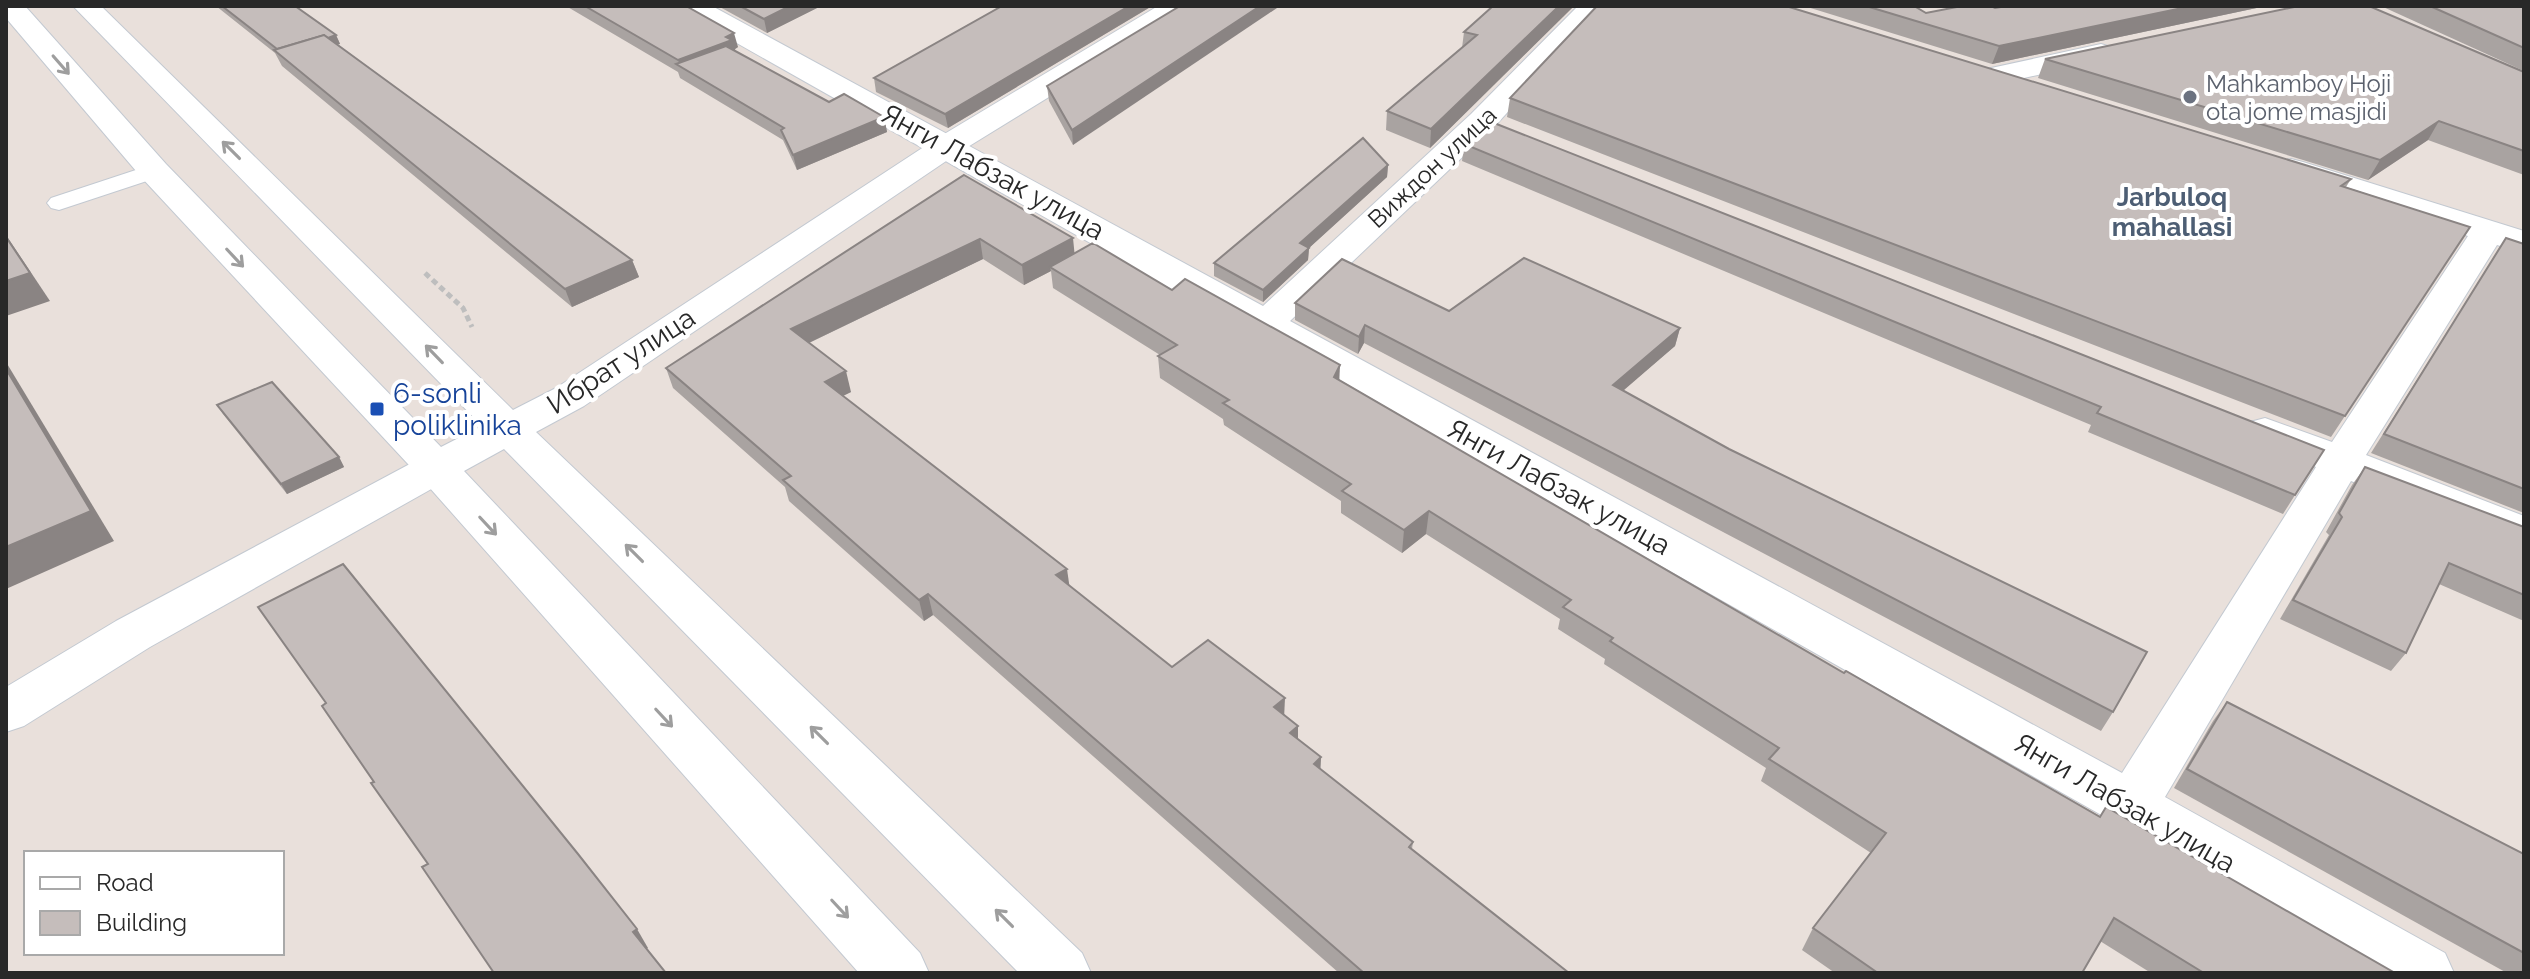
<svg xmlns="http://www.w3.org/2000/svg" width="2530" height="979" font-family="Raleway,sans-serif">
<rect width="100%" height="100%" fill="#e9e0db"/>
<g fill="none" stroke-linecap="round" stroke-linejoin="round">
<g stroke="#c3c9d1" stroke-width="2">
<polygon id="lane" points="154,164 162,166 165,171 162,176 59,210 51,208 47,203 51,198"/>
</g>
<g stroke="#c3c9d1" stroke-width="2">
<g id="street">
<polygon points="679,6 712,6 1263,306 1471,114 1578,6 1606,6 1493,128 1290,321 2122,773 2316,467 2250,440 2244,431 2250,422 2265,418 2332,442 2468,236 2279,176 2275,169 2279,162 2291,159 2303,162 2524,231 2524,253 2497,245 2366,455 2524,516 2524,549 2351,481 2165,797 2445,953 2454,973 2368,973 2112,821 682,12"/>
<polygon points="2101,44 2111,47 2115,53 2111,59 1992,85 1982,82 1977,76 1982,70"/>
<polygon points="436,454 451,458 458,468 451,478 150,647 24,726 6,732 6,687 116,621 421,458"/>
</g>
</g>
<g stroke="#c3c9d1" stroke-width="2">
<polygon id="secondary" points="6,6 25,6 166,164 441,447 482,426 73,6 101,6 513,410 556,388 936,139 1158,6 1190,6 1187,12 958,153 584,406 536,432 1082,953 1091,973 1019,973 504,449 464,471 920,953 929,973 859,973 421,478 142,178 6,18"/>
</g>
<polyline stroke="#bebebe" stroke-width="5" stroke-dasharray="6 4" stroke-linecap="butt" points="425,273 463,308 472,327"/>
<use href="#lane" fill="#fff" fill-rule="evenodd"/>
<use href="#street" fill="#fff" fill-rule="evenodd"/>
<use href="#secondary" fill="#fff" fill-rule="evenodd"/>
</g>
<g fill="#a9a3a1">
<polygon points="216,6 295,6 336,35 340,44 337,44 632,260 639,277 572,307 282,66 275,53"/>
<polygon points="566,6 686,6 738,47 735,49 735,51 829,102 884,117 887,132 797,170 783,140 680,78 678,72"/>
<polygon points="718,6 821,6 767,33"/>
<polygon points="1002,6 1152,6 948,128 876,92 874,78"/>
<polygon points="1180,6 1073,145 1049,101 1047,86"/>
<polygon points="1493,6 1574,6 1430,148 1386,130 1387,111 1462,48 1464,32"/>
<polygon points="1804,6 1914,6 1926,13 1995,8 2007,6 2266,6 1992,64"/>
<polygon points="2381,6 2524,6 2524,71"/>
<polygon points="2045,59 2524,72 2524,175 2428,140 2368,180 2038,78"/>
<polygon points="1510,98 2351,179 2346,187 2470,227 2331,437 1507,117"/>
<polygon points="1489,121 2295,495 2283,514 2088,432 2091,425 1462,161 1464,144"/>
<polygon points="1388,165 1387,177 1309,248 1308,260 1263,302 1214,276 1214,263"/>
<polygon points="964,175 1075,254 1172,290 1340,380 1844,673 2100,816 2395,973 2151,973 2100,941 2082,973 1835,973 1802,950 1813,928 1871,853 1761,781 1766,768 1604,664 1605,659 1558,629 1560,619 1426,534 1402,553 1341,513 1341,501 1224,425 1223,419 1160,378 1158,356 1160,355 1053,288 1051,271 1024,285 983,259 809,343 851,392 843,396 1070,586 1172,667 1284,715 1298,739 1321,757 1320,769 1413,842 1412,849 1569,973 1339,973 933,615 924,621 789,501 785,487 673,388 666,368"/>
<polygon points="2506,238 2524,244 2524,513 2371,453"/>
<polygon points="1295,303 1449,311 1680,328 1675,346 1623,390 2113,712 2101,731 1364,343 1358,354 1295,320"/>
<polygon points="217,405 339,457 344,467 287,494 223,414"/>
<polygon points="2365,467 2524,527 2524,621 2439,584 2406,653 2391,671 2280,619 2329,535 2326,532 2352,485"/>
<polygon points="2227,702 2524,854 2524,973 2507,973 2174,788 2213,721"/>
</g>
<g fill="#8a8483">
<polygon points="790,6 821,6 767,33 764,19"/>
<polygon points="1129,6 1152,6 948,128 945,114"/>
<polygon points="1260,6 1280,6 1073,145 1072,130"/>
<polygon points="1559,6 1574,6 1430,148 1431,129"/>
<polygon points="2192,6 2266,6 1992,64 1999,46"/>
<polygon points="734,33 738,47 735,49 736,55 680,66 678,60"/>
<polygon points="336,35 340,44 286,60 280,52"/>
<polygon points="884,117 887,132 797,170 793,155"/>
<polygon points="2439,121 2428,140 2368,180 2380,160"/>
<polygon points="1388,165 1387,177 1309,248 1308,260 1263,302 1263,290 1300,243"/>
<polygon points="6,235 50,301 6,316"/>
<polygon points="1073,238 1075,258 1050,267 1051,271 1024,285 1022,265"/>
<polygon points="980,239 983,259 796,349 791,329"/>
<polygon points="632,260 639,277 572,307 565,289"/>
<polygon points="1365,325 1364,343 1358,354 1359,337"/>
<polygon points="1680,328 1675,346 1609,403 1613,385"/>
<polygon points="6,362 114,541 6,589"/>
<polygon points="1340,365 1339,387 1334,377"/>
<polygon points="846,371 851,392 830,402 825,382"/>
<polygon points="339,457 344,467 287,494 281,484"/>
<polygon points="1429,511 1426,534 1402,553 1404,530"/>
<polygon points="1067,569 1070,590 1056,575"/>
<polygon points="928,594 933,615 924,621 919,600"/>
<polygon points="1285,698 1284,719 1274,707"/>
<polygon points="1298,726 1298,747 1290,733"/>
<polygon points="1321,757 1320,778 1314,764"/>
<polygon points="637,929 648,948 644,950 633,932"/>
</g>
<g fill="#c5bdbb" stroke="#8a8483" stroke-width="2">
<polygon points="222,6 295,6 336,35 328,38 324,35 277,49"/>
<polygon points="585,6 686,6 734,33 726,37 732,40 678,60"/>
<polygon points="740,6 790,6 764,19"/>
<polygon points="1002,6 1129,6 945,114 874,78"/>
<polygon points="1180,6 1260,6 1072,130 1047,86"/>
<polygon points="1493,6 1559,6 1431,129 1387,111 1477,35 1464,32"/>
<polygon points="1597,6 1786,6 2351,179 2341,186 2470,227 2345,416 1510,98"/>
<polygon points="1866,6 1914,6 1926,13 1962,6 1991,6 1995,8 2007,6 2192,6 1999,46"/>
<polygon points="2299,6 2369,6 2524,72 2524,151 2439,121 2380,160 2045,59"/>
<polygon points="2430,6 2524,6 2524,48"/>
<polygon points="324,35 632,260 565,289 274,50"/>
<polygon points="726,46 829,102 844,94 884,117 793,155 781,130 784,128 676,64"/>
<polygon points="1489,121 2324,450 2295,495 2097,413 2101,407 1464,144"/>
<polygon points="1363,138 1388,165 1300,243 1309,248 1263,290 1214,263"/>
<polygon points="964,175 1073,238 1022,265 980,239 791,329 846,371 825,382 1067,569 1056,575 1172,667 1208,640 1285,698 1274,707 1298,726 1290,733 1321,757 1314,764 1413,842 1409,847 1569,973 1364,973 928,594 919,600 783,480 791,476 666,368"/>
<polygon points="6,237 30,273 6,281"/>
<polygon points="2506,238 2524,244 2524,489 2384,434"/>
<polygon points="1093,243 1172,290 1185,279 1340,365 1334,377 1844,673 1846,671 2100,817 2106,807 2395,973 2204,973 2114,918 2082,973 1878,973 1813,928 1886,833 1769,759 1779,748 1610,641 1613,638 1563,607 1571,600 1429,511 1404,530 1342,491 1351,484 1223,403 1229,400 1158,356 1177,345 1050,267"/>
<polygon points="1524,258 1680,328 1613,385 1729,449 2147,652 2113,712 1365,325 1359,337 1295,303 1342,259 1449,311"/>
<polygon points="6,369 91,511 6,547"/>
<polygon points="272,382 339,457 281,484 217,405"/>
<polygon points="2365,467 2524,527 2524,595 2449,563 2406,653 2293,600 2342,517 2339,513"/>
<polygon points="343,564 578,854 637,929 633,932 666,973 494,973 422,867 428,864 371,783 374,782 322,706 326,703 258,607"/>
<polygon points="2227,702 2524,854 2524,953 2187,769"/>
</g>
<defs><path id="oneway-shaft" d="M-6 0H5M1.5-3L5.5 0L1.5 3" fill="none" stroke-width="1.6" stroke-linecap="round" stroke-linejoin="round" transform="scale(2)"/></defs>
<g stroke="#9e9e9e">
<use href="#oneway-shaft" transform="translate(61 65) rotate(49)"/>
<use href="#oneway-shaft" transform="translate(231 150) rotate(-135)"/>
<use href="#oneway-shaft" transform="translate(235 258) rotate(47)"/>
<use href="#oneway-shaft" transform="translate(434 354) rotate(-134)"/>
<use href="#oneway-shaft" transform="translate(488 526) rotate(47)"/>
<use href="#oneway-shaft" transform="translate(634 553) rotate(-135)"/>
<use href="#oneway-shaft" transform="translate(664 718) rotate(47)"/>
<use href="#oneway-shaft" transform="translate(819 735) rotate(-135)"/>
<use href="#oneway-shaft" transform="translate(840 909) rotate(47)"/>
<use href="#oneway-shaft" transform="translate(1004 918) rotate(-135)"/>
</g>
<circle fill="#6b7280" stroke="#fff" stroke-width="3" cx="2190" cy="97" r="8"/>
<rect fill="#1a4fb4" stroke="#fff" stroke-width="3" x="369" y="401" width="16" height="16" rx="4"/>
<g text-anchor="middle" dominant-baseline="central" stroke-width="8" stroke-linejoin="round" paint-order="stroke">
<g font-size="24" fill="#5b616d" stroke="#fff" text-anchor="start">
<text x="2206" y="83">Mahkamboy Hoji<tspan x="2206" dy="28">ota jome masjidi</tspan></text>
</g>
<g font-size="24" fill="#282828" stroke="#fff">
<text transform="translate(1432 167) rotate(-43)">Виждон улица</text>
</g>
<g font-size="26" font-weight="bold" fill="#4d5e74" stroke="#fff">
<text x="2172" y="197">Jarbuloq<tspan x="2172" dy="30">mahallasi</tspan></text>
</g>
<g font-size="28" fill="#282828" stroke="#fff">
<text transform="translate(993 172) rotate(29)">Янги Лабзак улица</text>
<text transform="translate(621 361) rotate(-33)">Ибрат улица</text>
<text transform="translate(1559 487) rotate(29)">Янги Лабзак улица</text>
<text transform="translate(2125 803) rotate(30)">Янги Лабзак улица</text>
</g>
<g font-size="28" fill="#164399" stroke="#fff" text-anchor="start">
<text x="393" y="393">6-sonli<tspan x="393" dy="32">poliklinika</tspan></text>
</g>
</g>
<rect width="2530" height="979" fill="none" stroke="#282828" stroke-width="16"/>
<rect x="24" y="851" width="260" height="104" fill="#ffffff" stroke="#a9a9a9" stroke-width="2"/>
<rect x="40" y="877" width="40" height="12" fill="#ffffff" stroke="#a9a9a9" stroke-width="2"/>
<text x="96" y="891" font-size="24" fill="#282828">Road</text>
<rect x="40" y="911" width="40" height="24" fill="#c5bdbb" stroke="#a9a9a9" stroke-width="2"/>
<text x="96" y="931" font-size="24" fill="#282828">Building</text>
</svg>
